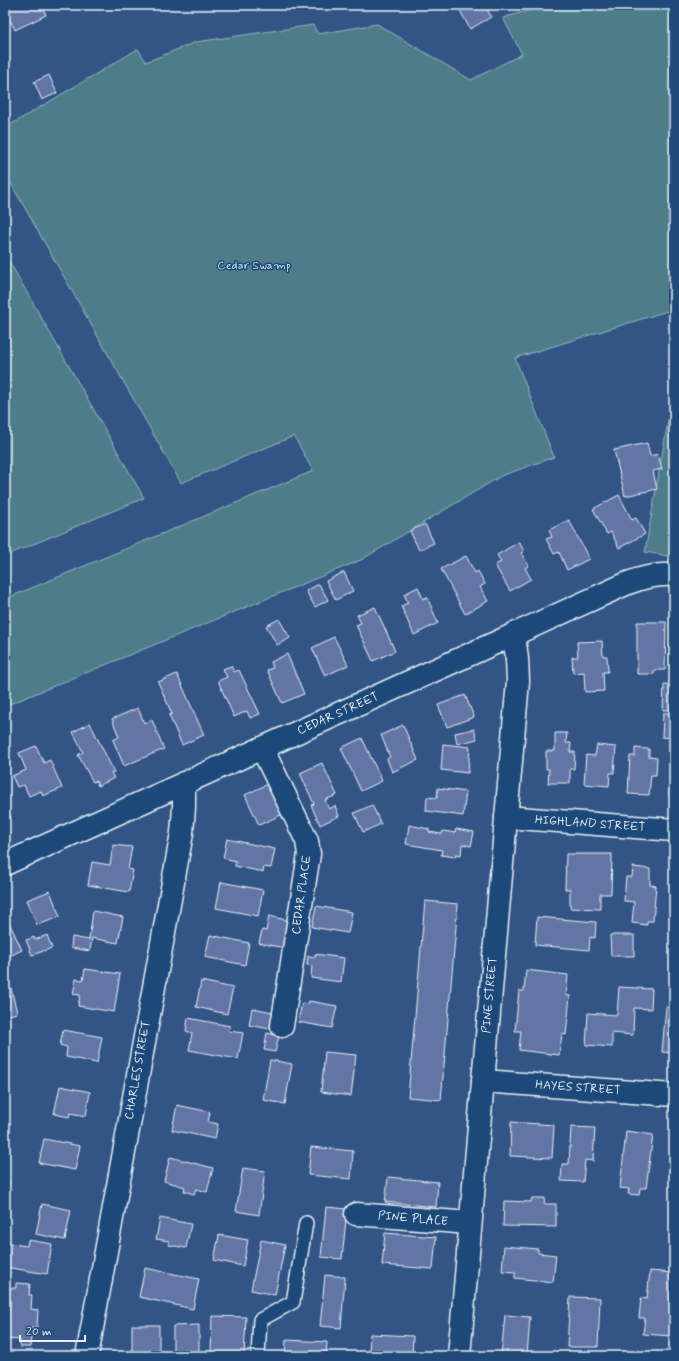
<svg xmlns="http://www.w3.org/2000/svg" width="679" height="1361" font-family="Mynerve,sans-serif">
<rect width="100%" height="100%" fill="#325585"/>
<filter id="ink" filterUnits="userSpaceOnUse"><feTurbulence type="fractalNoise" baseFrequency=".025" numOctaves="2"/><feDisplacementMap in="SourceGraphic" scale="8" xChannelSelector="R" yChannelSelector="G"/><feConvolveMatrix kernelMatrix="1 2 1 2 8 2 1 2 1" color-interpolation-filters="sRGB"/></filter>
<g filter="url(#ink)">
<g fill="#4d7d88" stroke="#9ab7c0">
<polygon points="547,5 674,5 674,309 515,358 554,457 501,476 361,560 5,706 5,599 313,471 294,436 181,483 5,173 5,128 138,49 146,62 196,42 313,25 318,34 377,24 471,80 522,54 503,18"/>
<polygon points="5,254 144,498 5,556"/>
<polygon points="674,387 674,557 645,552"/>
</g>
<g fill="#6475a4" stroke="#e8f1f8">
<polygon points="5,5 42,5 46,15 15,30 5,10"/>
<polygon points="457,5 485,5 491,17 470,29"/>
<polygon points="49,75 57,93 42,100 34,82"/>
<polygon points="647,443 650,456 658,454 662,469 653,471 657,489 625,496 614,450"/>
<polygon points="619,495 632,520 636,518 645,534 619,548 611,532 607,534 593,509"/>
<polygon points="569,520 589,559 567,570 559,552 554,554 546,539 552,537 549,530"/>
<polygon points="425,524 434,543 419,550 410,531"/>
<polygon points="519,542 524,551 521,553 529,566 525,568 531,579 510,591 495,565 501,562 497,555"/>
<polygon points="466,556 475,573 478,571 485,584 480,587 488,601 465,614 441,569"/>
<polygon points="344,572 353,591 336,600 326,581"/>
<polygon points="319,584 328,600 315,607 306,591"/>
<polygon points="418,587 423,599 427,597 438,623 414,635 401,606 408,603 404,594"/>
<polygon points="375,607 395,651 373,661 356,625 361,623 357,615"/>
<polygon points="279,619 290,638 277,645 266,626"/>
<polygon points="637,622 666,622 665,670 654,670 654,674 637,674"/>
<polygon points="334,637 348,665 325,676 312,648"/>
<polygon points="602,641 603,656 607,656 608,672 603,672 604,691 585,692 584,672 573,673 572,657 578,657 577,642"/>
<polygon points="287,654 304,694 282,703 267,670 273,668 271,662"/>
<polygon points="231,666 234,672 239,670 260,714 250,718 247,711 234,717 218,681 227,677 223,669"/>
<polygon points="177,674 204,735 182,745 169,715 172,714 158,682"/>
<polygon points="664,684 674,685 674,710 663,710"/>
<polygon points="465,695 474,717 447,727 438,705"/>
<polygon points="138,708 144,723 152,720 164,749 124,766 113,740 119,737 112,719"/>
<polygon points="663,713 674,713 674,738 662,737"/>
<polygon points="90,723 114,772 111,773 114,778 98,786 96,781 93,782 78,755 83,752 73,732"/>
<polygon points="403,725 418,760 392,772 387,759 390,757 381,735"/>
<polygon points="474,729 477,739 457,744 455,733"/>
<polygon points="555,733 567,733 566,743 571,743 570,752 575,752 574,769 570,769 570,783 548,783 549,769 546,769 546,751 555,751"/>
<polygon points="362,738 382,781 361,791 341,748"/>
<polygon points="443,744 470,747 468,773 441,770"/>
<polygon points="597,745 616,747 614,773 610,773 609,786 584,784 586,755 595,756"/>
<polygon points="36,746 44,763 50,760 62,788 43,796 41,791 29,796 24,785 17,787 12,776 26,770 19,753"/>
<polygon points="635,748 649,749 649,757 657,758 656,775 651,775 649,795 628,794 630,756 635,756"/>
<polygon points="671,760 674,760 674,796 669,796"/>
<polygon points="322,763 337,795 325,800 329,809 335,806 339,816 320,825 311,805 314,804 300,773"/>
<polygon points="268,784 283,814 259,825 245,795"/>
<polygon points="438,788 466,792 463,816 426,811 427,797 437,798"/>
<polygon points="5,804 11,818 5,821"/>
<polygon points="372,805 381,824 363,832 354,813"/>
<polygon points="409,825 429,829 429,832 442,834 443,831 455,833 456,829 474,832 471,846 462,844 461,855 456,854 455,857 441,855 442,850 406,844"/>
<polygon points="227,839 275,849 271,868 264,867 263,872 235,866 236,861 223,858"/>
<polygon points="113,845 132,847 128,869 133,870 129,892 88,885 92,862 110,865"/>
<polygon points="566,854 612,854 611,894 600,894 600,909 570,908 570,889 565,889"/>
<polygon points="633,867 650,869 650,885 656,886 653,921 647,921 647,925 632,923 634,902 624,901 626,877 632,877"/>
<polygon points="221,882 263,890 258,916 216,908"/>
<polygon points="50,891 60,917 37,925 27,900"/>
<polygon points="425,901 458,904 441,1100 408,1097"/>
<polygon points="316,906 352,912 348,933 312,927"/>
<polygon points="93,911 123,917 118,943 92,938 90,951 71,948 72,937 89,940"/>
<polygon points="5,914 22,950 5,958"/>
<polygon points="269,916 290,921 285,948 259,943 262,930 266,931"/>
<polygon points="537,917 596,922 595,938 590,937 589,950 535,945"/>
<polygon points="47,935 52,948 32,955 26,940 34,937 35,940"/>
<polygon points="210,935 249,943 245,965 205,957"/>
<polygon points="610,935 634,935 634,956 611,956"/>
<polygon points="315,954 344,958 341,982 311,978 312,966 307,965 308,956 315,957"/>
<polygon points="85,969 120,974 114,1012 78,1006 80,995 73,994 76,979 83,980"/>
<polygon points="526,970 568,975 566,995 570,996 566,1035 562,1034 559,1055 519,1050 521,1031 515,1031 519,991 524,991"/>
<polygon points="201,981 233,988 227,1014 196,1007"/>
<polygon points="619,987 652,989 651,1009 634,1008 633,1035 612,1033 612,1047 586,1045 588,1013 617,1015"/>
<polygon points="11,988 17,1013 5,1016 5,990"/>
<polygon points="309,1001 337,1006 332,1028 298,1022 302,1003 308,1004"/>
<polygon points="666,1007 674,1008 674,1053 662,1052"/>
<polygon points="252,1008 273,1012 270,1029 249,1025"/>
<polygon points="188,1018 230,1026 229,1031 243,1033 238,1059 189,1050 192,1033 186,1031"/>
<polygon points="63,1030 102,1037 97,1063 66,1057 67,1047 60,1045"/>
<polygon points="267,1033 279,1036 275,1052 264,1050"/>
<polygon points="325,1052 356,1055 351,1096 321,1092"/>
<polygon points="270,1060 292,1064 285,1104 263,1100"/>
<polygon points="60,1086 90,1092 86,1116 70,1113 69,1117 54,1114"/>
<polygon points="177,1105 210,1112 208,1122 218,1124 215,1139 172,1130"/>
<polygon points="511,1122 554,1125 552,1158 510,1156"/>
<polygon points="571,1127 595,1128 593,1161 585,1160 583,1182 561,1181 562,1164 569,1164"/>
<polygon points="626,1131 653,1135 646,1188 640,1188 639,1195 628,1194 629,1189 620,1188"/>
<polygon points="44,1139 80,1146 75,1170 39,1163"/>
<polygon points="311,1147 353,1151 351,1179 308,1175"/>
<polygon points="170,1157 213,1168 207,1192 196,1189 194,1194 184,1191 185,1187 164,1181"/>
<polygon points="243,1168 265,1171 259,1215 236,1211"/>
<polygon points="388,1177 438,1182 436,1207 385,1202"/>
<polygon points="5,1181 9,1181 5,1204"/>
<polygon points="532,1198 545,1198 544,1204 556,1204 556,1227 503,1226 504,1201 531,1202"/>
<polygon points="42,1204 71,1210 65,1240 36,1234"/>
<polygon points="326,1207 347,1209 342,1259 321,1257"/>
<polygon points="160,1218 191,1224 186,1248 169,1245 169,1241 156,1239"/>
<polygon points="385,1233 436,1237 433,1269 382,1265"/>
<polygon points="219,1235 248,1240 243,1266 214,1260"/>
<polygon points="28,1240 52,1244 47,1274 5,1267 5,1243 27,1246"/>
<polygon points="261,1240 285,1245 275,1295 251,1290"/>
<polygon points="504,1246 538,1249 538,1253 556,1255 553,1282 515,1278 515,1272 502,1271"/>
<polygon points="145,1268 199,1279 193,1309 139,1297"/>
<polygon points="650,1271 673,1273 671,1301 674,1301 671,1336 643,1334 645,1318 639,1318 641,1298 647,1299"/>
<polygon points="325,1275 345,1277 341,1328 320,1326"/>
<polygon points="16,1283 30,1284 29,1295 32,1295 31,1309 38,1310 37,1327 32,1327 30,1347 20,1347 20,1340 6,1339 10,1288 16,1288"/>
<polygon points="570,1297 600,1298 598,1347 567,1347"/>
<polygon points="505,1315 530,1317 527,1356 501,1356"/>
<polygon points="212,1316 246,1317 244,1356 211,1356"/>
<rect x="132" y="1325" width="27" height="31"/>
<polygon points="199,1325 199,1356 173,1356 173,1326"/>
<polygon points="370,1334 413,1336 412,1356 369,1356"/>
<polygon points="286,1340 327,1342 326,1356 285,1356"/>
</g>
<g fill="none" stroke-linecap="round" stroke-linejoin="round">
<g stroke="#e8f1f8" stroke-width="16">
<polyline id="service" points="258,1356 260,1320 293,1302 306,1223"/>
</g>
<g stroke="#e8f1f8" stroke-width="25">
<g id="minor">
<polyline points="262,748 307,841 309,854 282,1026"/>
<polyline points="506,817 674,830"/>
<path d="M5 864 628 583C644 577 657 574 674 575"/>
<polyline points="483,1081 674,1095"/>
<polyline points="356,1214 470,1223"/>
<polyline points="87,1356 182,833 184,807 184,783"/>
<polyline points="459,1356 518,681 517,659 514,634"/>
</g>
</g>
<use href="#service" stroke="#1f4a7a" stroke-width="13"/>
<use href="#minor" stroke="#1f4a7a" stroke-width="22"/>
</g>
</g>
<g text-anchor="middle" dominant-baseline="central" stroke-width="3" stroke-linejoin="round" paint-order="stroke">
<g font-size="12" fill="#d1e0e7" stroke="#1f4a7a">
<text x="254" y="266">Cedar Swamp</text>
</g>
<g font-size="12" fill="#e8f1f8" stroke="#1f4a7a">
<text transform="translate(338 714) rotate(-24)">CEDAR STREET</text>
<text transform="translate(590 824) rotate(4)">HIGHLAND STREET</text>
<text transform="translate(302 895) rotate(-82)">CEDAR PLACE</text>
<text transform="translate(490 995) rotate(-85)">PINE STREET</text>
<text transform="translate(138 1070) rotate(-80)">CHARLES STREET</text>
<text transform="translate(578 1088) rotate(4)">HAYES STREET</text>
<text transform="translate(413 1219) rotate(5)">PINE PLACE</text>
</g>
</g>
<rect width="679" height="1361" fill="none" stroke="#1f4a7a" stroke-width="20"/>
<rect x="10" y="10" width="659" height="1341" fill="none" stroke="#e8f1f8" stroke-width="1.5" filter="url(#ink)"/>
<path d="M20 1335v6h65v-6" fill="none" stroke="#e8f1f8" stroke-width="2"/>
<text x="26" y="1335" font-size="12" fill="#e8f1f8" stroke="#1f4a7a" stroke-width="3" paint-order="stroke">20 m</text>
</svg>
